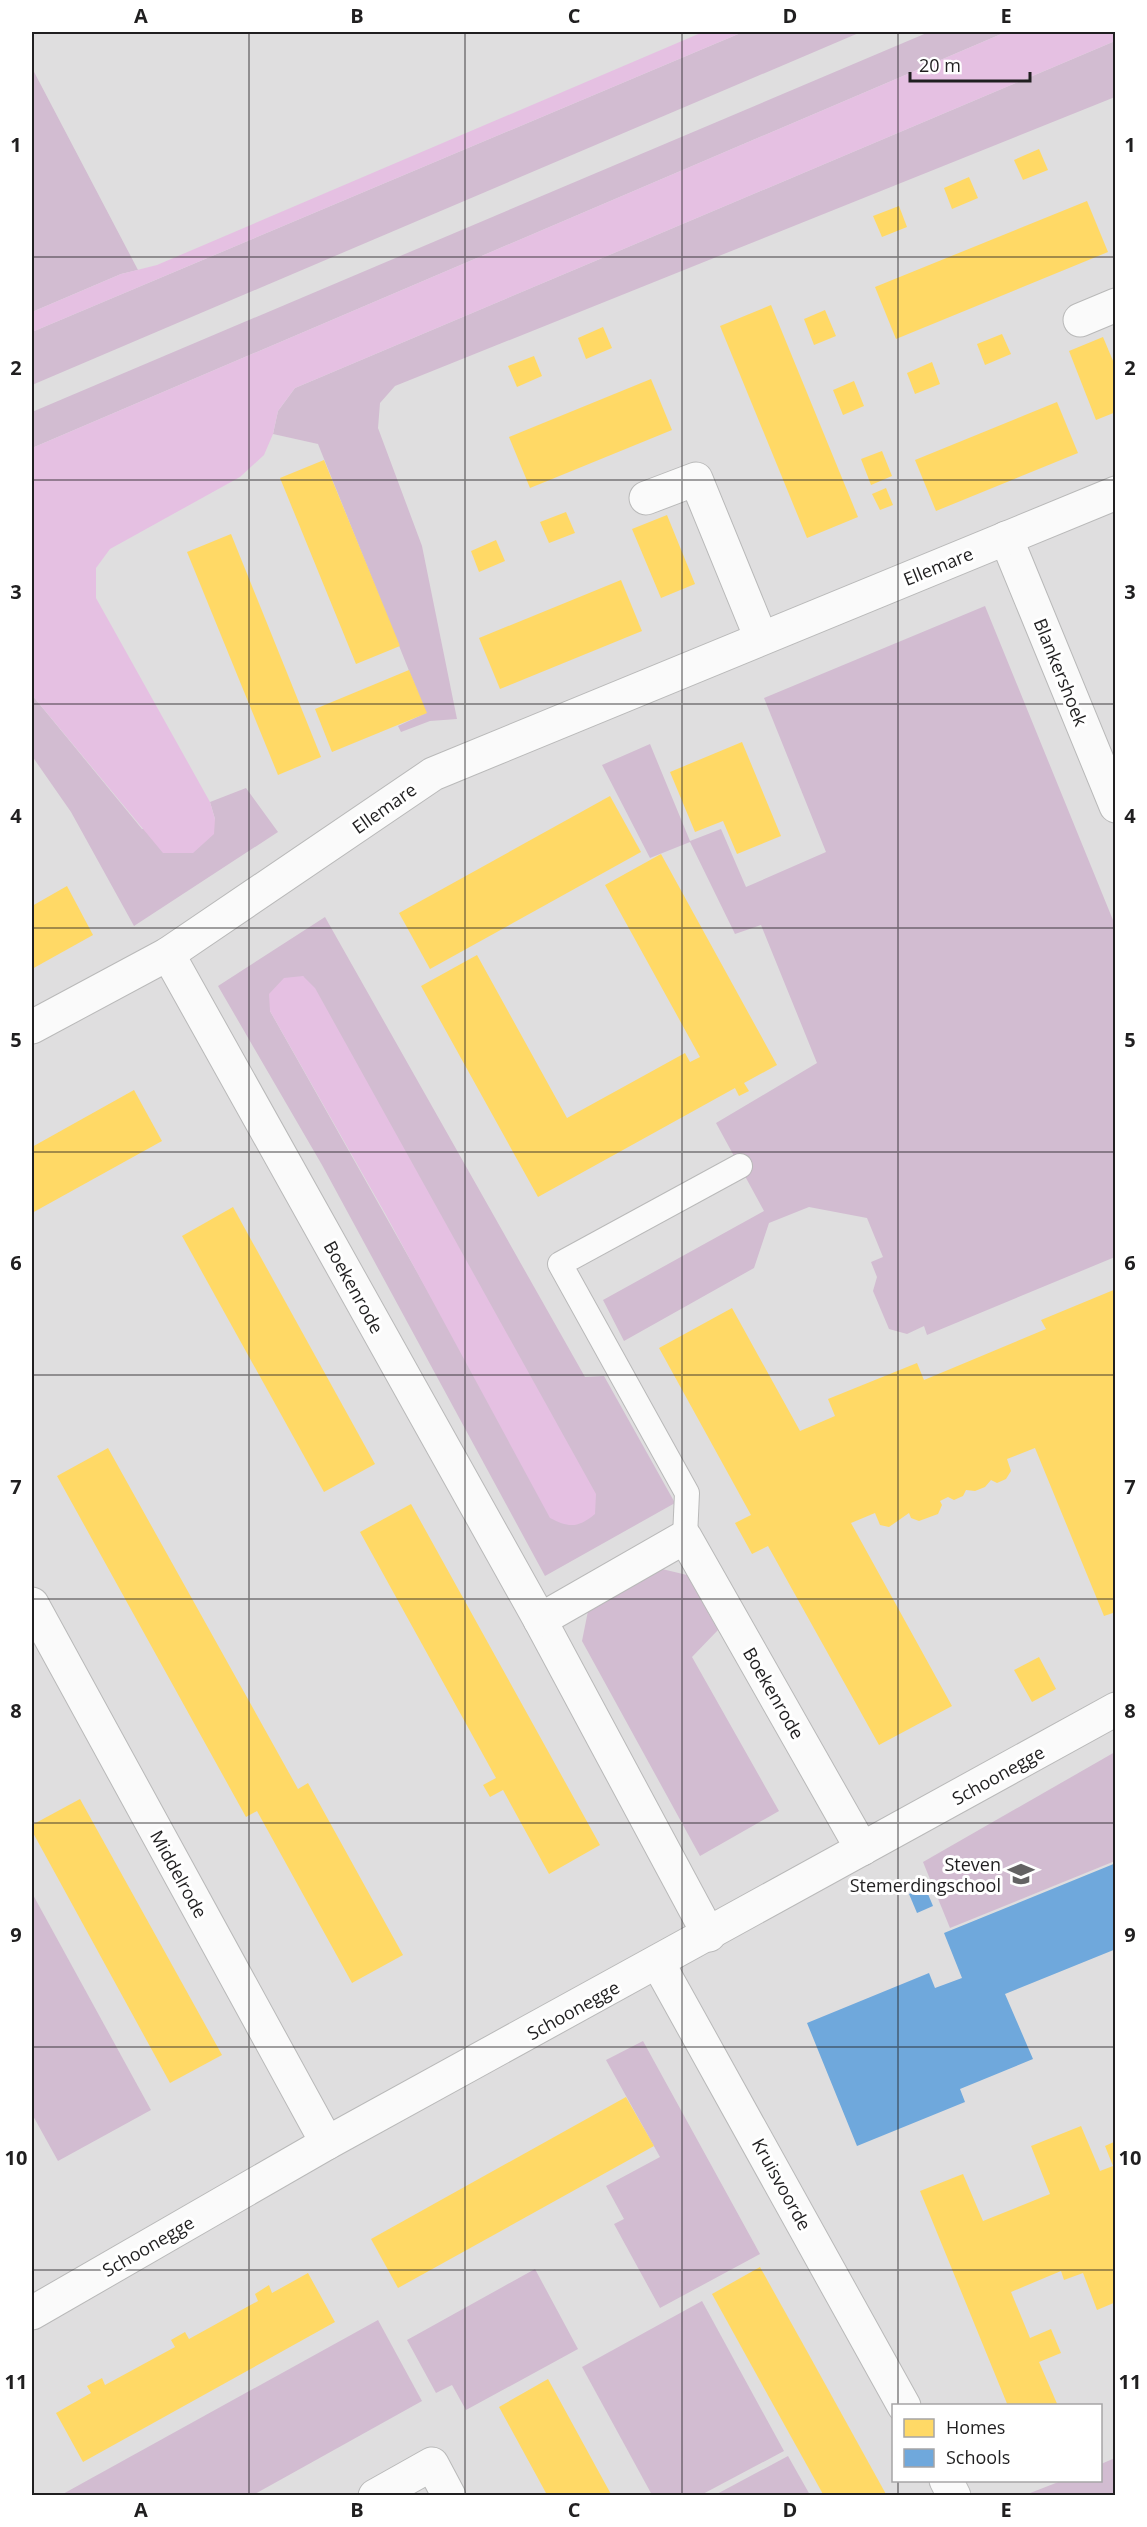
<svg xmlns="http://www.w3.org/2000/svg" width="1147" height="2527" font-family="'Open Sans',sans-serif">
<rect width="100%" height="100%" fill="#dfdedf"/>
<g fill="#d2bcd1" fill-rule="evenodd">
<polygon points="743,32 861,32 32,385 32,332"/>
<polygon points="929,32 1006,32 32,448 32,412"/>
<polygon points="1115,41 1115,97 395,386 380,403 378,428 422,546 457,719 430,721 401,732 398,726 426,713 318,444 273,434 278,411 295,388"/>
<polygon points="32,68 138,270 121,274 32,312"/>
<polygon points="985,606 1115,925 1115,1257 927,1335 924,1326 907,1334 889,1329 873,1291 877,1277 871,1262 883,1257 867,1218 809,1207 769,1223 754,1268 624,1341 603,1300 764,1211 716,1123 817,1063 761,925 735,934 690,842 650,858 602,765 650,744 690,841 721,829 746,887 826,852 764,698"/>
<polygon points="32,695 142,829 215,819 210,802 246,788 278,832 134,926 71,812 32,756"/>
<path d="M325 917 585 1377 604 1376 675 1503 545 1576 322 1165 218 986ZM303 976 443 1318 270 1011Z"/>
<polygon points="662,1569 687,1575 718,1630 692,1657 779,1811 700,1856 582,1641 588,1611"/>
<polygon points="1115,1752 1115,1861 950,1928 923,1862"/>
<polygon points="32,1893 151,2110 58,2161 32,2114"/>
<polygon points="643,2041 760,2254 660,2308 614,2224 624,2219 606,2186 660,2157 606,2060"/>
<polygon points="535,2269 578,2349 466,2410 452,2385 436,2393 407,2340"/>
<polygon points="702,2301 784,2451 701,2495 652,2495 582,2367"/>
<polygon points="378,2320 422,2401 253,2495 61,2495"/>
<polygon points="788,2456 810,2495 715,2495"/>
<polygon points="1115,2458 1115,2495 1025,2495 1061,2481 1100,2480 1101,2464"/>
</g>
<g fill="#e5c0e2">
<polygon points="703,32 743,32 32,332 32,312 121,274 157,265"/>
<polygon points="1006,32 1115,32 1115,41 295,388 278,411 273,434 264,455 240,477 110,549 96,568 96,598 210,802 215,819 214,834 193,853 163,853 32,695 32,448"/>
<path d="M303 976 315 988 596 1494 595 1514C578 1528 569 1528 550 1518L386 1215 270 1011 269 994 284 978Z"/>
</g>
<g fill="#ffd966">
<polygon points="1039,149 1048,170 1023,180 1014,160"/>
<polygon points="969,177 978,198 952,209 944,188"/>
<polygon points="1087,201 1108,252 896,339 875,287"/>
<polygon points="899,206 907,227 882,237 873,216"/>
<polygon points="771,305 858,517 807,538 720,326"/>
<polygon points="825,310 836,336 814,345 804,319"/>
<polygon points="603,327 612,348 586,359 578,338"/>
<polygon points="1002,334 1011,354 985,365 977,344"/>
<polygon points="1103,337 1116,368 1116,412 1096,420 1069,351"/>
<polygon points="534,356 542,376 517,387 508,366"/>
<polygon points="932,362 940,384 915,394 907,373"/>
<polygon points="651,379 672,430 530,488 509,437"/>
<polygon points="854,381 864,406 843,415 833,390"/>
<polygon points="1057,402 1078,453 936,511 915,460"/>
<polygon points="882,451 892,476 871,485 861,459"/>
<polygon points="324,460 400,646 356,664 280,478"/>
<polygon points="886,488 893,505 880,510 872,494"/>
<polygon points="566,512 575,533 549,543 540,522"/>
<polygon points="667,515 695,584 661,598 632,529"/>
<polygon points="231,534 321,757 278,775 187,552"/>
<polygon points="496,540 505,561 479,572 471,551"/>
<polygon points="621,580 642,631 500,689 479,638"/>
<polygon points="409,670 427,713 332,752 315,709"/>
<polygon points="742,742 781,836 737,854 723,821 695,832 670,772"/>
<polygon points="610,796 641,852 430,969 399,913"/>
<polygon points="661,854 777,1065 744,1083 749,1091 739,1096 735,1088 538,1197 421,986 477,955 567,1118 685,1053 690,1062 700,1057 605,885"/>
<polygon points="67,886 93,935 32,969 32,906"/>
<polygon points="134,1090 162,1141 32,1213 32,1147"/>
<polygon points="233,1207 375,1464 324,1492 182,1236"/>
<polygon points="1116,1289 1116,1612 1104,1616 1035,1448 1007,1459 1011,1471 1006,1479 997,1483 991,1480 985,1487 975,1491 966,1490 963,1496 954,1500 948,1497 940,1501 942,1505 938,1514 919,1521 911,1518 909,1513 889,1527 880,1525 875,1513 851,1523 952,1706 879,1745 768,1546 752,1554 735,1523 751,1515 659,1348 732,1308 800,1431 835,1416 828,1399 917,1363 924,1380 1046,1329 1041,1320"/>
<polygon points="108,1448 298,1789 308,1783 403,1955 352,1983 257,1811 246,1817 57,1476"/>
<polygon points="411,1504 600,1845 549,1874 503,1790 490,1797 483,1785 496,1778 360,1532"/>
<polygon points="1039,1657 1056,1689 1032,1702 1014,1670"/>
<polygon points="80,1799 222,2055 170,2083 32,1831 32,1825"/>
<polygon points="626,2097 654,2146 398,2288 371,2239"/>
<polygon points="1081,2126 1100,2171 1113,2166 1105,2146 1116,2141 1116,2302 1097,2310 1083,2273 1064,2280 1061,2271 1011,2292 1030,2338 1051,2329 1061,2353 1039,2362 1058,2406 1008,2406 920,2191 963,2174 983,2221 1050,2194 1031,2146"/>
<polygon points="760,2267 808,2353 887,2496 824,2496 759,2379 712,2294"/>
<polygon points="308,2273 335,2322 83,2462 56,2413 91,2393 87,2386 102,2378 105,2385 175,2347 171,2340 185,2332 189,2339 258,2301 255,2294 269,2285 272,2293"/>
<polygon points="548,2379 595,2465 612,2496 547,2496 546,2493 499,2407"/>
</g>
<g fill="#6fa8dc">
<polygon points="1116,1863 1116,1949 1005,1994 1033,2059 960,2089 965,2102 857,2146 807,2023 929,1973 935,1988 962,1978 944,1933"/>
<polygon points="925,1887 933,1906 917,1913 909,1894"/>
</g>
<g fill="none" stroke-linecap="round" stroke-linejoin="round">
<g stroke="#b9b9b9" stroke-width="26">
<polyline id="lane" points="685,1537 687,1493 560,1264 740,1166"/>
</g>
<g stroke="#b9b9b9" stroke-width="35">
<g id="street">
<polyline points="1080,320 1116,305"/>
<polyline points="646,498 696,479 761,638"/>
<polyline points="1006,538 1116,806"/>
<polyline points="168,954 540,1620 709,1935"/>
<polyline points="32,1027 168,954 433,774 1116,493"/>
<polyline points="32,1604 327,2143"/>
<polyline points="540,1620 685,1537 862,1849"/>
<polyline points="658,1963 904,2406"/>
<polyline points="32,2313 327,2143 1116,1709"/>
<polyline points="946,2480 954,2496"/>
<polyline points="375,2496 432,2464 449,2496"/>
</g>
</g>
<use href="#lane" stroke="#fafafa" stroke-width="24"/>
<use href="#street" stroke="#fafafa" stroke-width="33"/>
</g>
<path fill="none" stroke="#201f20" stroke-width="1.5" stroke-opacity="0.55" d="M249 32V2496M465 32V2496M682 32V2496M898 32V2406M32 257H1116M32 480H1116M32 704H1116M32 928H1116M32 1152H1116M32 1375H1116M32 1599H1116M32 1823H1116M32 2047H1116M32 2270H1116M898 2480V2496"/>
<defs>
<g id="school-bare" transform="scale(2.07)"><path d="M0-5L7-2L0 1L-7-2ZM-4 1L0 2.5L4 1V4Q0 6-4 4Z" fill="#636263" stroke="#fff" stroke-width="2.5" paint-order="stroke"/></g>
</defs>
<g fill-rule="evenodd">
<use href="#school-bare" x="1021" y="1874"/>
</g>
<g text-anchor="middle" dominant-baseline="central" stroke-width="6" stroke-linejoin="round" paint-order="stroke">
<g font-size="18" fill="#201f20" stroke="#fff">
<text transform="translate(938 566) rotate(-22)">Ellemare</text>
<text transform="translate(1061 672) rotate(68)">Blankershoek</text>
<text transform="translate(384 808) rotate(-35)">Ellemare</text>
<text transform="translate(354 1287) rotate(61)">Boekenrode</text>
<text transform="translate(774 1693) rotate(60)">Boekenrode</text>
<text transform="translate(998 1775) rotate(-29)">Schoonegge</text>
<text transform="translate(179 1874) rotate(61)">Middelrode</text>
<text transform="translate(573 2010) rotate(-29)">Schoonegge</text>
<text transform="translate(782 2184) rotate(61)">Kruisvoorde</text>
<text transform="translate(148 2246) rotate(-30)">Schoonegge</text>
</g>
<g font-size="18" fill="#201f20" stroke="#fff" text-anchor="end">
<text x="1001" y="1864">Steven<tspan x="1001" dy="21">Stemerdingschool</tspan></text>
</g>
</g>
<rect width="1147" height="2527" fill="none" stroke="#ffffff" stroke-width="66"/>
<rect x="892" y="2404" width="210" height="78" fill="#ffffff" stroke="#a6a5a6" stroke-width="1.5"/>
<rect x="904" y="2419" width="30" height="18" fill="#ffd966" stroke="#a6a5a6" stroke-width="1.5"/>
<text x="946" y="2434" font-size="18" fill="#201f20">Homes</text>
<rect x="904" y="2449" width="30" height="18" fill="#6fa8dc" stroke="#a6a5a6" stroke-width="1.5"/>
<text x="946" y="2464" font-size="18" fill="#201f20">Schools</text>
<path d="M910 72v9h120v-9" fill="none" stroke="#201f20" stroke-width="3"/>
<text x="919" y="72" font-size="18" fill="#201f20" stroke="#ffffff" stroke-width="4.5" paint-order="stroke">20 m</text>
<rect x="33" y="33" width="1081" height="2461" fill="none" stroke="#201f20" stroke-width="2"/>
<g font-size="20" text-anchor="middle" font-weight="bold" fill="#201f20">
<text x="141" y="23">A</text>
<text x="357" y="23">B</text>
<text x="574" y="23">C</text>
<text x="790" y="23">D</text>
<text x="1006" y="23">E</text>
<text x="16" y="152">1</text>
<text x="1130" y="152">1</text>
<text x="16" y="375">2</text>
<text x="1130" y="375">2</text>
<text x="16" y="599">3</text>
<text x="1130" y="599">3</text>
<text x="16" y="823">4</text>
<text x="1130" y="823">4</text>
<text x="16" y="1047">5</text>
<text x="1130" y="1047">5</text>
<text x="16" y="1270">6</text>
<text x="1130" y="1270">6</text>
<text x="16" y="1494">7</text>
<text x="1130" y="1494">7</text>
<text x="16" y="1718">8</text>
<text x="1130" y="1718">8</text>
<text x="16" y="1942">9</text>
<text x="1130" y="1942">9</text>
<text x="16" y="2165">10</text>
<text x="1130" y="2165">10</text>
<text x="16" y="2389">11</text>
<text x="1130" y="2389">11</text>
<text x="141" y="2517">A</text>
<text x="357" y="2517">B</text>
<text x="574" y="2517">C</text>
<text x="790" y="2517">D</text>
<text x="1006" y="2517">E</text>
</g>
</svg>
